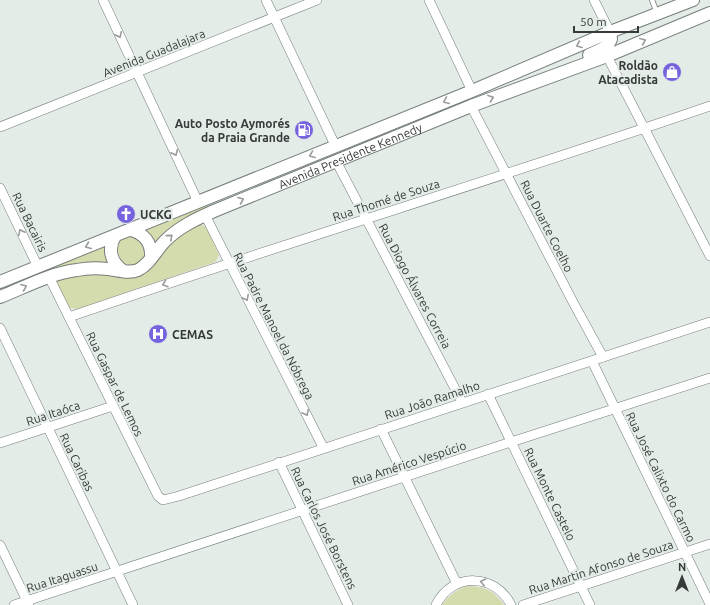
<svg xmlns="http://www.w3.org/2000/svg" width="710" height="605" font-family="Ubuntu,sans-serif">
<rect width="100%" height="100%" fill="#e3ece7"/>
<g fill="#d4dcad">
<polygon points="207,203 209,208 157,242 153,241 143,231 144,228"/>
<polygon points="200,224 206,227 219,255 215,262 78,309 71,308 67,306 57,285 57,281 59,278 78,274 125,275 172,240"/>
<circle cx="130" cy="251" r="15"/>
<polygon points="104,246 106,249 109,262 108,264 47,273 45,269"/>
<path d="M467 586C483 586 495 591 504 605H442C449 595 455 591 467 586Z"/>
</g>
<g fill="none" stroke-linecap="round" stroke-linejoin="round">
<g stroke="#757e79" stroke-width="6">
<polyline id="service" points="652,0 657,13"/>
</g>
<g stroke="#757e79" stroke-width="10">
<g id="minor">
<polyline points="103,0 198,202"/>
<polyline points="266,0 335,145"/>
<polyline points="429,0 472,91"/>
<polyline points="594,0 610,32"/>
<polyline points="607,56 710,256"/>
<polyline points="471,106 574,304 603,357"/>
<polyline points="0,127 317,0"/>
<polyline points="336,161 462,402"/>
<polyline points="0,188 38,267"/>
<polyline points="205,215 323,447"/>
<polyline points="49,277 158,496 163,500 179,496 710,322"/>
<path d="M69 317C281 244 497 179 710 106"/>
<polyline points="0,328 133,605"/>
<polyline points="592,361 710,604"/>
<polyline points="488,394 590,605"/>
<polyline points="381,429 457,584"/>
<polyline points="0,443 113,406"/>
<polyline points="279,462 348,605"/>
<polyline points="0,545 29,605"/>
<polyline points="14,605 511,442 710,378"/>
<path d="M436 605C452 572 495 573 511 605"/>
<polyline points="523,605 710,544"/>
</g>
</g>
<g stroke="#757e79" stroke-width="14">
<g id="secondary">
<polyline points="589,55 602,49 608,45 611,39 610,32"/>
<path d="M130 230C144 233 152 243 151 258"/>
<path d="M115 236C108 248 110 261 122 270"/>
<polyline points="0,282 472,91 610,32 693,0"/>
<path id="s1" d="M0 297C25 287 51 273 77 270 87 268 98 268 108 269 118 270 128 274 138 270 150 264 156 250 165 241 179 227 196 219 214 211L471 106 607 56 710 13"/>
</g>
</g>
<use href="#service" stroke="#fff" stroke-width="4.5"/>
<use href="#minor" stroke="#fff" stroke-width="9"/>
<use href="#secondary" stroke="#fff" stroke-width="12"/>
</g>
<defs><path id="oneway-chevron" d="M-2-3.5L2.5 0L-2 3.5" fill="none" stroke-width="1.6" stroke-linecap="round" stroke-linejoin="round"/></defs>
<g stroke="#9a9c9c">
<use href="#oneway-chevron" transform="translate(119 35) rotate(65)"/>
<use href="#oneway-chevron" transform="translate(643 41) rotate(-23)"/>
<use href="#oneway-chevron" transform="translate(579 45) rotate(157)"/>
<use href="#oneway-chevron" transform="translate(491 98) rotate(-20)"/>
<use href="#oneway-chevron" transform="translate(446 101) rotate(158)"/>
<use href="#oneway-chevron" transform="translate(175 153) rotate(65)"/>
<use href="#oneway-chevron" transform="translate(312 155) rotate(158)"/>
<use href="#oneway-chevron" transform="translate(241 200) rotate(-22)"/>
<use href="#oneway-chevron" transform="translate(21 232) rotate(-116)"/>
<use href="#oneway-chevron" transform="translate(170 237) rotate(-41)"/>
<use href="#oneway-chevron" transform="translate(88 246) rotate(158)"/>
<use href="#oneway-chevron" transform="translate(165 284) rotate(161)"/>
<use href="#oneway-chevron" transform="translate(24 287) rotate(-22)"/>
<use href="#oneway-chevron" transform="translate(246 298) rotate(63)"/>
<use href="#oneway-chevron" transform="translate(306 413) rotate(63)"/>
<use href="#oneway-chevron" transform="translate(483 582) rotate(-168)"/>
</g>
<defs>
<g id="shop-disc" transform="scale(1)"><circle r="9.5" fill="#7664de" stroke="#e3ece7"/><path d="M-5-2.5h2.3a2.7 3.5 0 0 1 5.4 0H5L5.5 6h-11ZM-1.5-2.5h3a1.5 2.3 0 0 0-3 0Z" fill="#fff"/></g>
<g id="fuel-disc" transform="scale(1)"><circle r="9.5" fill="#7664de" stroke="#e3ece7"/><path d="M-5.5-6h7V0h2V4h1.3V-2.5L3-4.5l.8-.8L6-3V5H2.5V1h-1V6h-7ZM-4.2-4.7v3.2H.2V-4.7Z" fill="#fff"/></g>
<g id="church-disc" transform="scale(1)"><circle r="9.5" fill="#7664de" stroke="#e3ece7"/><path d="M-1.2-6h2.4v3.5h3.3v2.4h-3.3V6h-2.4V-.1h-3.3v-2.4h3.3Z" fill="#fff"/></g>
<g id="hospital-disc" transform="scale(1)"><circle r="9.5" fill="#7664de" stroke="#e3ece7"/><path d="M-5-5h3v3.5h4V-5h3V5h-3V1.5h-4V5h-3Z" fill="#fff"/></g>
</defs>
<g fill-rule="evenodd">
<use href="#shop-disc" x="672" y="72"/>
<use href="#fuel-disc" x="304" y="130"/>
<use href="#church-disc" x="126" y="214"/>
<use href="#hospital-disc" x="158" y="334"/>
</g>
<g text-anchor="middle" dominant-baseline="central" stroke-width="4" stroke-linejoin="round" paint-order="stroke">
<g font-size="12" fill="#363a38" stroke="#e3ece7">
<text transform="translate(154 53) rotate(-22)">Avenida Guadalajara</text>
<text stroke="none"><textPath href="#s1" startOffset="388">Avenida Presidente Kennedy</textPath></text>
<text transform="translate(386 200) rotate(-18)">Rua Thomé de Souza</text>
<text transform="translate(30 222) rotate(64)">Rua Bacairis</text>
<text transform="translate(547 226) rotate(63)">Rua Duarte Coelho</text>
<text transform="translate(415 286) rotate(62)">Rua Diogo Álvares Correia</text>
<text transform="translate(274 326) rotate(63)">Rua Padre Manoel da Nóbrega</text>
<text transform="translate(115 384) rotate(64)">Rua Gaspar de Lemos</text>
<text transform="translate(432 400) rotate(-18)">Rua João Ramalho</text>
<text transform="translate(53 413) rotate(-18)">Rua Itaóca</text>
<text transform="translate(77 462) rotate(64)">Rua Caribas</text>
<text transform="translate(409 463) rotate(-18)">Rua Américo Vespúcio</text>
<text transform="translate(661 477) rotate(64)">Rua José Calixto do Carmo</text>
<text transform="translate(550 494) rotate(64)">Rua Monte Castelo</text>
<text transform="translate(324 528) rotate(64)">Rua Carlos José Borstens</text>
<text transform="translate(601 567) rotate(-18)">Rua Martin Afonso de Souza</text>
<text transform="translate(62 577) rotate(-18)">Rua Itaguassu</text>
</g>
<g font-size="12" font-weight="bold" fill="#363a38" stroke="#e3ece7" text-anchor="end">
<text x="658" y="65">Roldão<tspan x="658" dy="14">Atacadista</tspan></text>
<text x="290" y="123">Auto Posto Aymorés<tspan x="290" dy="14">da Praia Grande</tspan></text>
<text x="140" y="214" text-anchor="start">UCKG</text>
<text x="172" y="334" text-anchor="start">CEMAS</text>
</g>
</g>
<g transform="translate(682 577)" stroke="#e3ece7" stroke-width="3" paint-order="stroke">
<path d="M0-3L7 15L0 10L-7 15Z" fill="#363a38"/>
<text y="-6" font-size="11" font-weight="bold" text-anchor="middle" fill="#363a38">N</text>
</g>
<path d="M574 26v6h64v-6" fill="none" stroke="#363a38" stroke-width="2"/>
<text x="580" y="26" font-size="12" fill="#363a38" stroke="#e3ece7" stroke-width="3" paint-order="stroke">50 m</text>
</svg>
